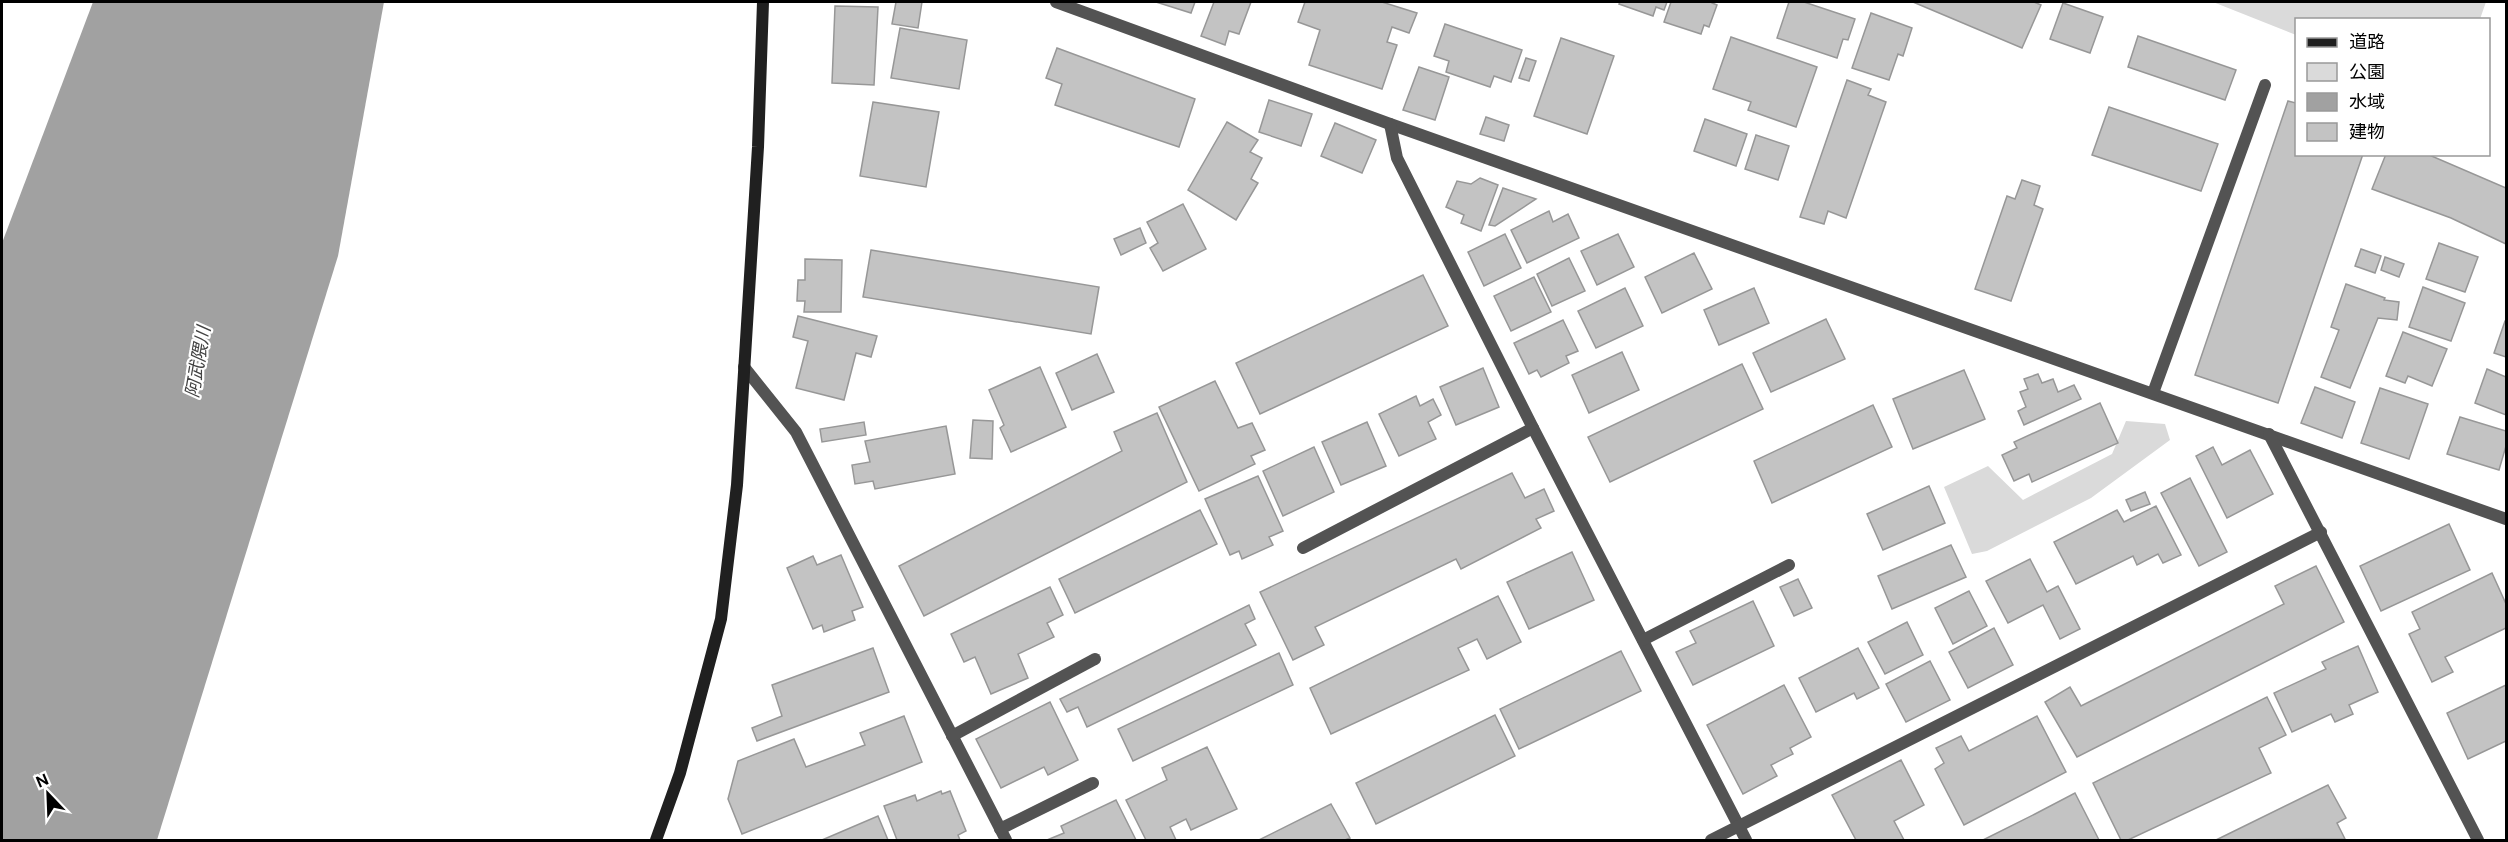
<svg xmlns="http://www.w3.org/2000/svg" width="2508" height="842" font-family="'DM Sans','Noto Sans JP',sans-serif">
<rect width="100%" height="100%" fill="#fff"/>
<g fill="#dadada">
<polygon points="2213,2 2486,2 2480,19 2296,20 2296,35"/>
<polygon points="2126,421 2165,424 2170,440 2091,498 1987,551 1972,554 1944,487 1988,466 2023,500 2112,454"/>
</g>
<polygon fill="#a1a1a1" points="93,2 384,2 338,256 157,840 2,840 2,243"/>
<g fill="#c3c3c3" stroke="#979797" stroke-width="1.5">
<polygon points="896,2 922,2 918,28 892,24"/>
<polygon points="1156,2 1195,2 1191,13"/>
<polygon points="1214,2 1251,2 1239,34 1229,31 1225,45 1201,36"/>
<polygon points="1305,2 1382,2 1417,13 1409,33 1392,27 1387,42 1397,45 1382,89 1309,65 1320,30 1298,22"/>
<polygon points="1620,2 1667,2 1664,10 1656,7 1653,16 1619,4"/>
<polygon points="1671,2 1712,2 1712,3 1717,5 1709,27 1704,25 1701,34 1664,22"/>
<polygon points="1789,2 1804,2 1855,19 1848,40 1843,39 1837,58 1777,38"/>
<polygon points="1913,2 2034,2 2041,5 2022,48"/>
<polygon points="2063,3 2103,17 2090,53 2050,39"/>
<polygon points="835,6 878,7 874,85 832,83"/>
<polygon points="1871,13 1912,28 1903,56 1898,54 1889,80 1852,68"/>
<polygon points="1445,24 1522,50 1511,82 1494,76 1490,87 1446,72 1449,61 1434,56"/>
<polygon points="900,28 967,40 959,89 891,78"/>
<polygon points="2138,36 2236,70 2225,100 2128,67"/>
<polygon points="1731,37 1817,67 1796,127 1748,110 1751,102 1713,89"/>
<polygon points="1561,38 1614,56 1587,134 1534,116"/>
<polygon points="1057,48 1195,99 1179,147 1055,105 1062,84 1046,78"/>
<polygon points="1526,58 1536,61 1529,81 1519,78"/>
<polygon points="1419,67 1449,77 1435,120 1403,110"/>
<polygon points="1847,80 1871,89 1868,95 1886,102 1846,218 1828,211 1824,224 1800,217"/>
<polygon points="1269,100 1312,114 1301,146 1259,132"/>
<polygon points="2288,101 2296,103 2296,154 2363,154 2278,403 2195,375"/>
<polygon points="873,102 939,112 926,187 860,176"/>
<polygon points="2109,107 2218,144 2201,191 2092,155"/>
<polygon points="1486,117 1509,125 1504,141 1480,134"/>
<polygon points="1705,119 1747,134 1736,166 1694,151"/>
<polygon points="1227,122 1258,140 1250,152 1262,158 1251,179 1258,183 1236,220 1188,190"/>
<polygon points="1335,123 1376,140 1362,173 1321,156"/>
<polygon points="1756,135 1789,146 1778,180 1745,169"/>
<polygon points="2386,154 2427,154 2506,188 2506,244 2451,218 2372,189"/>
<polygon points="1480,178 1498,185 1481,231 1461,223 1464,215 1446,207 1457,181 1471,184"/>
<polygon points="2022,180 2040,186 2034,205 2043,209 2011,301 1975,289 2007,196 2015,199"/>
<polygon points="1503,188 1536,199 1495,226 1489,225"/>
<polygon points="1183,204 1206,249 1163,271 1150,248 1158,243 1147,222"/>
<polygon points="1549,211 1553,222 1568,214 1579,238 1527,263 1511,230"/>
<polygon points="1140,228 1146,243 1121,255 1114,239"/>
<polygon points="1505,234 1521,268 1484,286 1468,252"/>
<polygon points="1618,234 1634,267 1597,285 1581,251"/>
<polygon points="2439,243 2478,257 2465,292 2426,279"/>
<polygon points="2361,249 2381,256 2375,273 2355,266"/>
<polygon points="871,250 1099,287 1091,334 863,297"/>
<polygon points="1694,253 1712,289 1662,313 1645,277"/>
<polygon points="2385,257 2404,264 2399,277 2381,270"/>
<polygon points="1569,258 1585,291 1552,306 1537,274"/>
<polygon points="805,259 842,260 841,312 804,312 805,301 797,301 798,280 805,280"/>
<polygon points="1423,275 1448,326 1260,414 1236,363"/>
<polygon points="1534,277 1551,312 1511,331 1494,296"/>
<polygon points="2346,284 2385,298 2384,300 2399,302 2397,320 2378,318 2350,388 2321,377 2339,330 2331,327"/>
<polygon points="2423,287 2465,303 2451,341 2409,327"/>
<polygon points="1625,288 1643,326 1596,348 1578,311"/>
<polygon points="1754,288 1769,323 1719,345 1704,310"/>
<polygon points="798,316 877,336 871,357 856,353 844,400 796,388 808,341 793,337"/>
<polygon points="1826,319 1845,359 1771,392 1753,353"/>
<polygon points="1563,320 1578,351 1566,356 1569,363 1541,377 1537,370 1529,374 1514,343"/>
<polygon points="2505,321 2506,321 2506,357 2494,353"/>
<polygon points="2403,332 2447,349 2432,386 2408,376 2405,383 2386,376"/>
<polygon points="1622,352 1639,390 1589,413 1572,375"/>
<polygon points="1097,354 1114,392 1072,410 1056,373"/>
<polygon points="1742,364 1763,409 1610,482 1588,437"/>
<polygon points="1040,367 1066,427 1011,452 1000,428 1004,425 989,390"/>
<polygon points="1483,368 1499,407 1456,425 1440,387"/>
<polygon points="2487,369 2506,377 2506,415 2475,403"/>
<polygon points="1964,370 1985,419 1913,449 1893,399"/>
<polygon points="2038,374 2042,383 2053,379 2058,392 2074,385 2081,399 2024,425 2018,411 2026,407 2020,392 2028,389 2024,379"/>
<polygon points="1215,381 1238,428 1252,423 1265,450 1251,456 1255,464 1199,491 1159,407"/>
<polygon points="2315,387 2355,402 2342,438 2301,423"/>
<polygon points="2380,388 2428,404 2409,459 2361,443"/>
<polygon points="1416,396 1420,406 1433,399 1441,415 1428,422 1436,439 1399,456 1379,414"/>
<polygon points="2100,403 2118,443 2032,482 2029,474 2014,481 2002,455 2017,448 2014,442"/>
<polygon points="1873,405 1892,447 1772,503 1754,461"/>
<polygon points="1157,413 1187,482 924,616 899,566 1122,451 1114,432"/>
<polygon points="2460,417 2506,431 2506,446 2499,470 2447,454"/>
<polygon points="973,420 993,421 992,459 970,458"/>
<polygon points="864,422 866,435 822,442 820,429"/>
<polygon points="1367,422 1386,466 1341,485 1322,442"/>
<polygon points="946,426 955,474 875,489 873,481 855,484 852,465 870,462 865,441"/>
<polygon points="1314,447 1334,492 1283,516 1263,471"/>
<polygon points="2213,447 2222,465 2250,450 2273,494 2227,518 2196,456"/>
<polygon points="1512,473 1525,498 1544,489 1554,511 1536,519 1541,528 1461,569 1456,559 1315,627 1324,645 1293,660 1260,592"/>
<polygon points="1258,476 1283,531 1269,537 1273,545 1242,559 1239,551 1230,555 1205,499"/>
<polygon points="2190,478 2227,552 2199,566 2161,493"/>
<polygon points="1929,486 1945,523 1883,550 1867,514"/>
<polygon points="2145,492 2150,504 2131,511 2126,500"/>
<polygon points="2156,506 2181,555 2163,563 2158,554 2137,565 2133,556 2076,584 2054,542 2117,510 2124,522"/>
<polygon points="1200,510 1217,544 1075,613 1059,579"/>
<polygon points="2449,524 2470,570 2381,611 2360,566"/>
<polygon points="1951,545 1966,577 1892,609 1878,576"/>
<polygon points="1572,552 1594,600 1529,629 1507,582"/>
<polygon points="841,555 863,607 852,611 855,620 824,632 822,625 813,629 787,568 813,556 817,565"/>
<polygon points="2030,559 2047,592 2058,586 2080,629 2060,639 2043,605 2008,623 1986,581"/>
<polygon points="2316,566 2344,622 2077,757 2045,702 2070,687 2081,706 2284,604 2275,586"/>
<polygon points="2492,573 2506,604 2506,628 2445,657 2453,672 2432,682 2409,634 2420,629 2412,612"/>
<polygon points="1798,579 1812,608 1794,616 1780,587"/>
<polygon points="1050,587 1063,615 1047,623 1054,637 1018,654 1028,678 991,694 975,657 964,662 951,634"/>
<polygon points="1969,591 1987,626 1953,644 1935,608"/>
<polygon points="1498,596 1521,642 1487,659 1477,639 1458,648 1469,670 1331,734 1310,688"/>
<polygon points="1753,601 1774,646 1693,685 1676,652 1696,643 1690,631"/>
<polygon points="1249,605 1255,619 1245,624 1256,645 1087,727 1078,707 1067,712 1060,699"/>
<polygon points="1907,622 1923,655 1885,674 1868,642"/>
<polygon points="1994,628 2013,665 1968,688 1949,652"/>
<polygon points="2358,646 2378,692 2349,705 2353,714 2335,722 2331,714 2292,732 2274,693 2326,669 2322,662"/>
<polygon points="873,648 889,692 757,741 752,728 782,716 772,685"/>
<polygon points="1858,648 1879,688 1857,699 1854,693 1816,712 1799,678"/>
<polygon points="1621,651 1641,691 1519,749 1500,709"/>
<polygon points="1279,653 1293,685 1133,761 1118,729"/>
<polygon points="1930,661 1950,700 1906,722 1886,684"/>
<polygon points="1784,685 1811,737 1790,748 1793,754 1771,765 1777,776 1743,794 1707,725"/>
<polygon points="2506,685 2506,741 2468,759 2447,713"/>
<polygon points="2267,697 2286,735 2259,748 2271,773 2128,840 2121,840 2093,783"/>
<polygon points="1050,702 1078,760 1048,775 1044,767 1001,788 976,739"/>
<polygon points="1495,715 1515,756 1376,824 1356,783"/>
<polygon points="904,716 922,762 742,834 728,799 738,761 794,739 806,767 865,745 860,733"/>
<polygon points="2037,716 2066,772 1964,825 1935,769 1944,763 1936,748 1961,736 1969,751"/>
<polygon points="1207,747 1237,809 1191,830 1186,819 1170,827 1176,840 1146,840 1126,800 1167,780 1162,768"/>
<polygon points="1901,760 1924,805 1894,821 1904,840 1856,840 1832,795"/>
<polygon points="2328,785 2346,818 2337,823 2345,839 2216,840"/>
<polygon points="941,791 942,794 950,791 966,831 958,835 960,840 897,840 884,806 915,795 917,801"/>
<polygon points="2075,793 2099,840 1983,840 2035,814"/>
<polygon points="1116,800 1136,840 1047,840 1064,833 1061,826"/>
<polygon points="1331,804 1350,838 1345,840 1259,840"/>
<polygon points="878,816 888,840 822,840"/>
</g>
<g fill="none" stroke-linecap="round" stroke-linejoin="round">
<g stroke="#535353" stroke-width="12">
<polyline points="1056,2 1390,124 2506,519"/>
<polyline points="1390,124 1397,158 1533,428 1746,840"/>
<polyline points="744,367 796,432 1006,840"/>
<polyline points="2153,393 2265,85"/>
<polyline points="2269,434 2478,840"/>
<polyline points="1303,548 1533,428"/>
<polyline points="1643,640 1789,565"/>
<polyline points="952,736 1095,659"/>
<polyline points="1000,829 1093,783"/>
<polyline points="1711,840 2321,532"/>
</g>
<polyline stroke="#202020" stroke-width="12" points="656,840 680,773 721,619 737,485 758,147 763,2"/>
</g>
<g text-anchor="middle" dominant-baseline="central" stroke-width="4.5" stroke-linejoin="round" paint-order="stroke">
<g font-size="18" font-style="italic" fill="#424242" stroke="#fff">
<text transform="translate(198 362) rotate(-80)">阿武隈川</text>
</g>
</g>
<rect width="2508" height="842" fill="none" stroke="#000000" stroke-width="6"/>
<rect x="2295" y="18" width="195" height="138" fill="#ffffff" stroke="#999999" stroke-width="1.5"/>
<rect x="2307" y="38" width="30" height="9" fill="#202020" stroke="#999999" stroke-width="1.5"/>
<text x="2349" y="48" font-size="18" fill="#000000">道路</text>
<rect x="2307" y="63" width="30" height="18" fill="#dadada" stroke="#999999" stroke-width="1.5"/>
<text x="2349" y="78" font-size="18" fill="#000000">公園</text>
<rect x="2307" y="93" width="30" height="18" fill="#a1a1a1" stroke="#999999" stroke-width="1.5"/>
<text x="2349" y="108" font-size="18" fill="#000000">水域</text>
<rect x="2307" y="123" width="30" height="18" fill="#c3c3c3" stroke="#999999" stroke-width="1.5"/>
<text x="2349" y="138" font-size="18" fill="#000000">建物</text>
<g transform="translate(48 794) rotate(337)" stroke="#ffffff" stroke-width="4.5" paint-order="stroke">
<path d="M0-4.5L10 22L0 15L-10 22Z" fill="#000000"/>
<text y="-9" font-size="16" font-weight="bold" text-anchor="middle" fill="#000000">N</text>
</g>
</svg>
